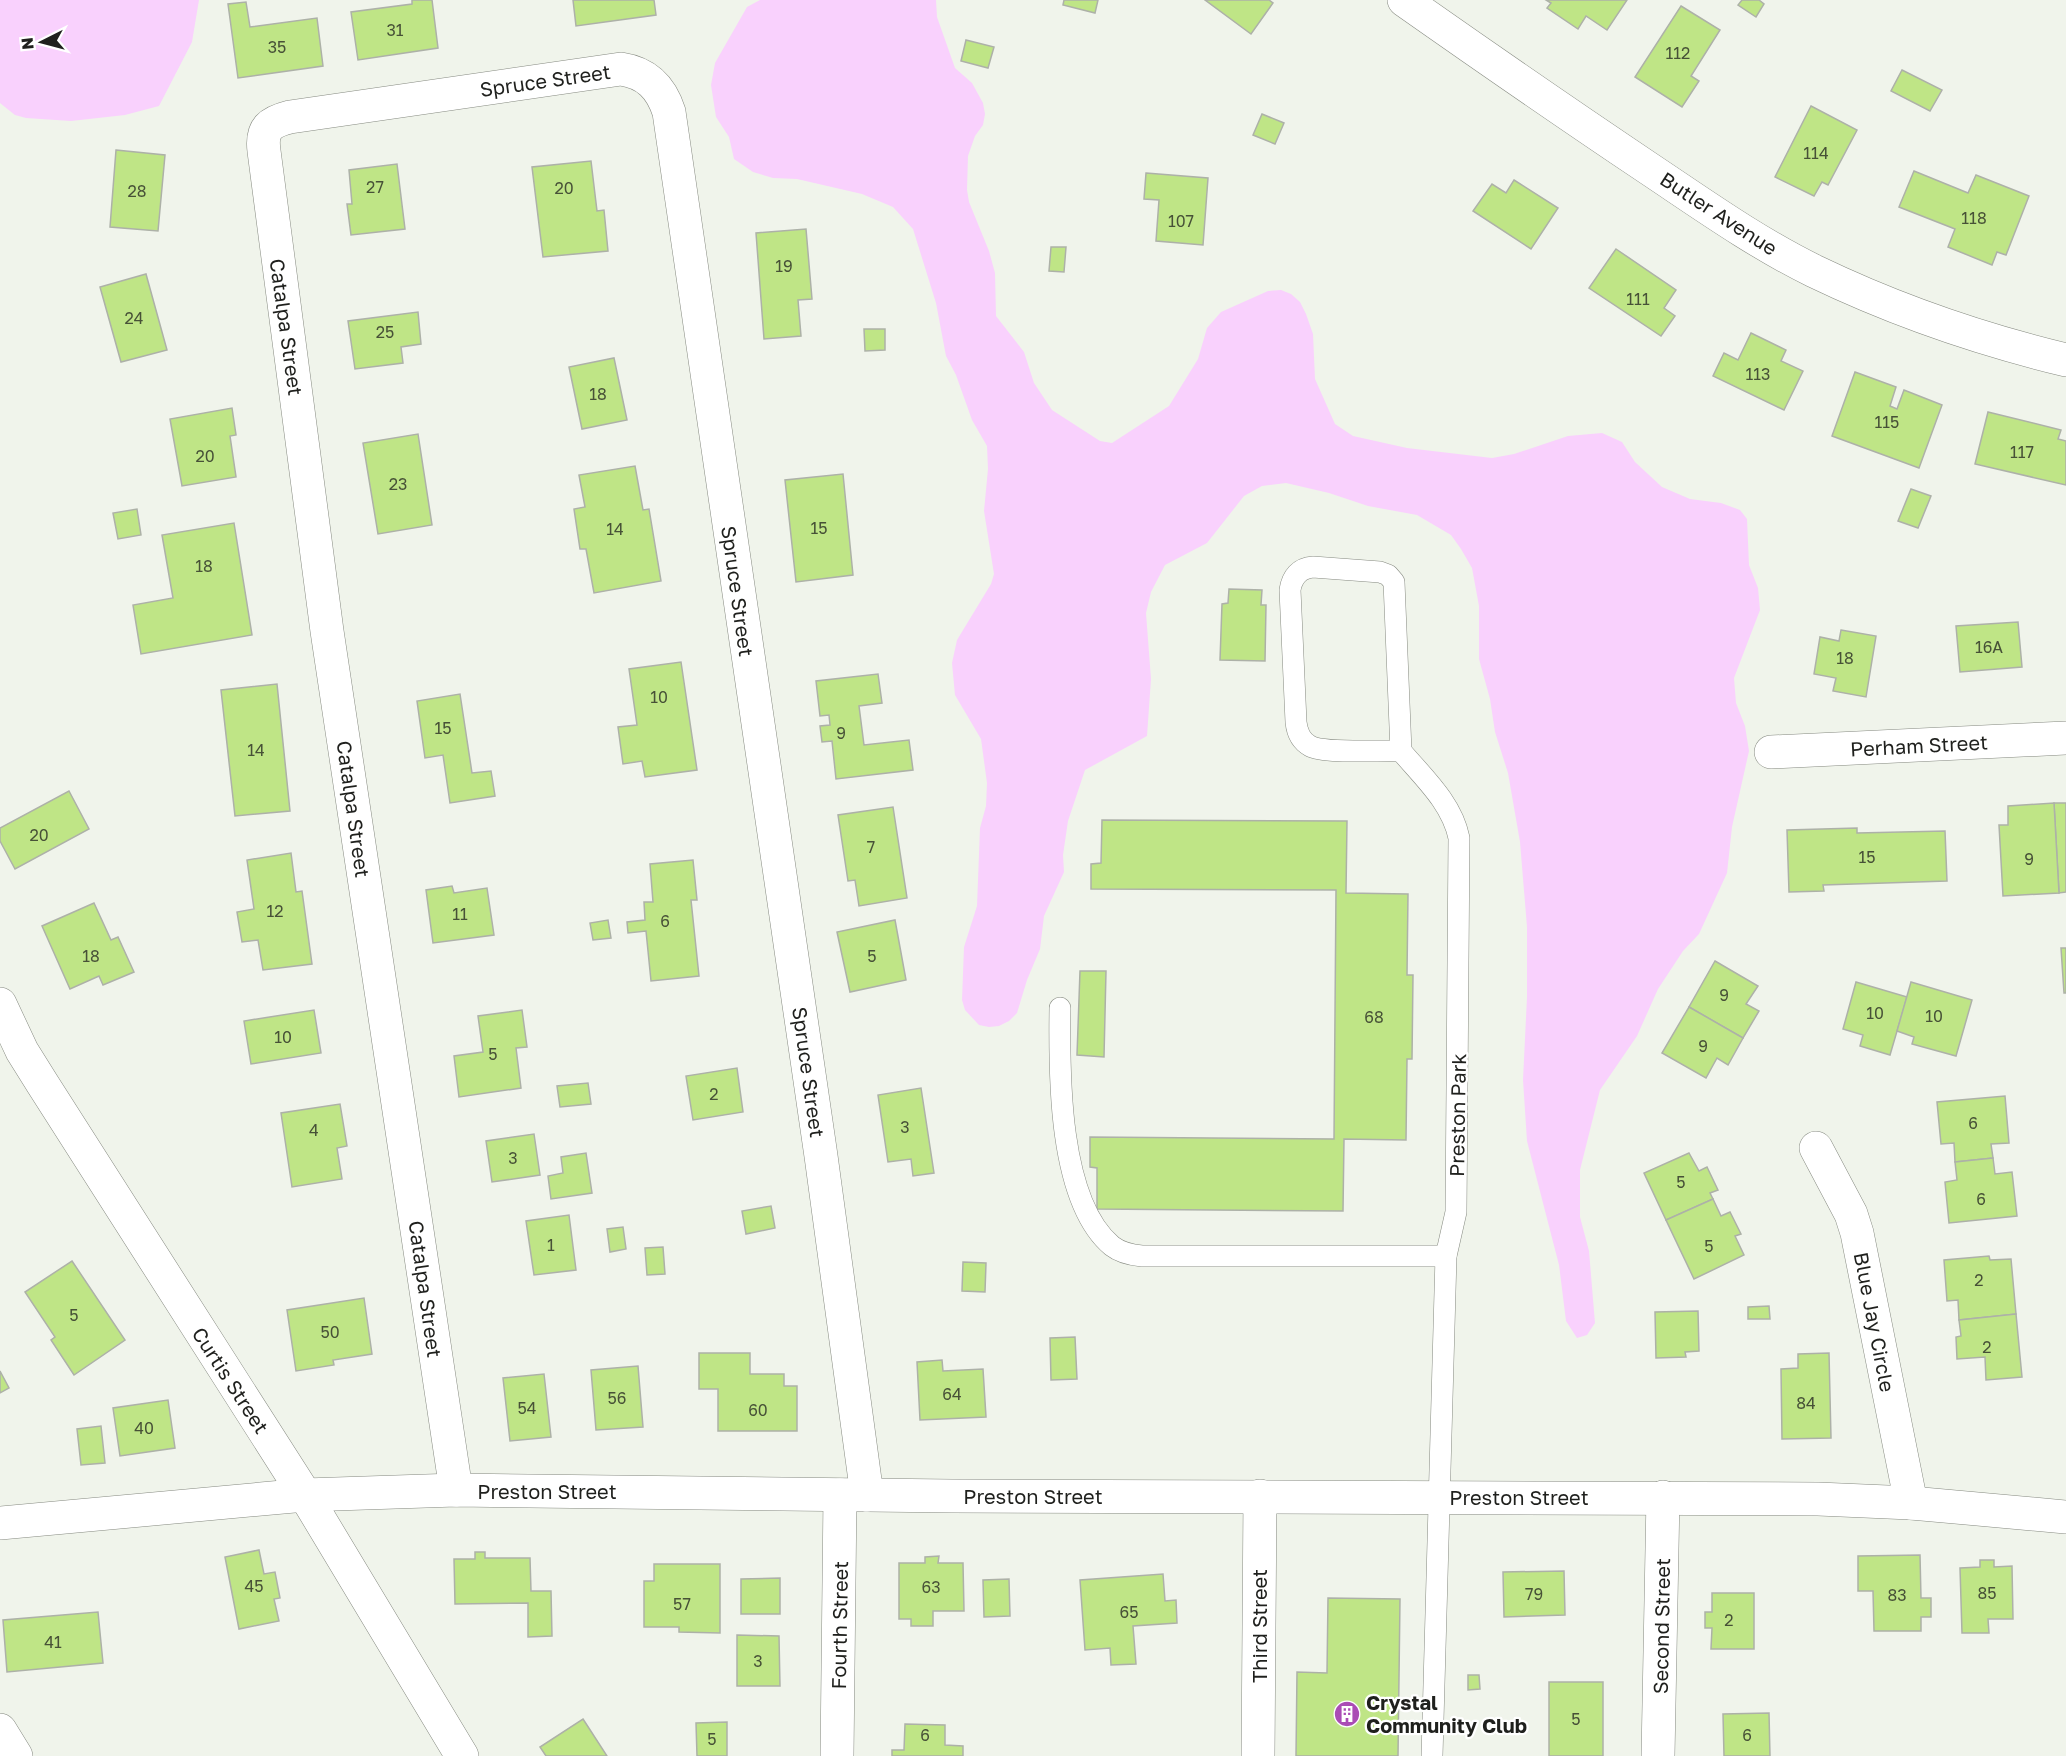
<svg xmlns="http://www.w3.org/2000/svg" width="2066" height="1756" font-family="'Golos Text',sans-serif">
<rect width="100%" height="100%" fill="#f0f4eb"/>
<g fill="#f9d1fd">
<polygon points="0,0 199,0 192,42 159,106 125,115 71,121 26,118 15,115 0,103"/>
<polygon points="760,0 936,0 937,17 955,68 972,83 983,103 985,114 983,125 975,136 968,156 967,190 969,202 989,251 995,273 996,316 1024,352 1034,383 1052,410 1100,441 1112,443 1169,406 1198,359 1207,328 1221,312 1268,291 1281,290 1291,294 1300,302 1306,314 1313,334 1315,379 1335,424 1353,436 1407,448 1492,458 1514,454 1568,436 1602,433 1622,442 1635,462 1662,487 1690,499 1721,503 1740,510 1747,519 1749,565 1758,588 1760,610 1734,678 1736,703 1745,726 1749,751 1732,827 1727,873 1699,934 1683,951 1658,989 1637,1036 1600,1090 1580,1170 1580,1217 1589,1251 1595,1323 1587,1335 1577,1338 1566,1321 1559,1265 1527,1141 1523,1080 1527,997 1527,927 1520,842 1508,773 1495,732 1490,699 1479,659 1479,606 1472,568 1461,549 1451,535 1417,515 1368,506 1329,493 1286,483 1262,486 1244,496 1207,543 1165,565 1151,592 1146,613 1151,679 1147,736 1085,770 1068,821 1063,855 1064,872 1044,916 1040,949 1027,980 1017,1013 1009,1021 999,1026 989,1027 979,1025 965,1010 962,1000 964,947 977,906 980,828 986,806 987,783 981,739 955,695 952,663 957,640 991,584 994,574 984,511 988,469 987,446 972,420 956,375 946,356 936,303 913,229 893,207 862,194 797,179 773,178 753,172 734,159 729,137 716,117 711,85 715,63 747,7"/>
</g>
<g fill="#bfe586" stroke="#adb1a8" stroke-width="1.5">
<polygon points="412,0 432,0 438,48 358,60 351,12 412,4"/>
<polygon points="573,0 654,0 656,15 576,26"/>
<polygon points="1064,0 1098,0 1095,13 1063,5"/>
<polygon points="1205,0 1269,0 1273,3 1251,34"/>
<polygon points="1546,0 1627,0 1607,30 1586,16 1578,29 1547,8 1551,3"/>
<polygon points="1742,0 1759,0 1764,4 1756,17 1738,5"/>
<polygon points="246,2 250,27 317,18 323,66 238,78 228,4"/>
<polygon points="1681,6 1720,30 1691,76 1699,81 1682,107 1635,77"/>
<polygon points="966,40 994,47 988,68 961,61"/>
<polygon points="1902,70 1942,90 1930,111 1891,91"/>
<polygon points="1811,106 1857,130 1828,185 1822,182 1814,196 1775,177"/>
<polygon points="1262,114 1284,123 1275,144 1253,135"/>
<polygon points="116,150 165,155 158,231 110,227"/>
<polygon points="591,161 597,211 604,210 608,251 543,257 532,167"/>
<polygon points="397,164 405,229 351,235 347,204 352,204 349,170"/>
<polygon points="1914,171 1968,193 1976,175 2029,196 2006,255 1997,252 1992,265 1948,247 1955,229 1899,207"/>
<polygon points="1146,173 1208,178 1203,245 1156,241 1159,200 1144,199"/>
<polygon points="1514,180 1558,208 1531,249 1473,211 1492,184 1506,193"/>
<polygon points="806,229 812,299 798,300 801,336 764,339 756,233"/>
<polygon points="1051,247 1066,247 1064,272 1049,271"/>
<polygon points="1616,249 1676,290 1664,308 1675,316 1661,336 1589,288"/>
<polygon points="146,274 167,350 121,362 100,287"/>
<polygon points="418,312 421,344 401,347 403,363 355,369 348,321"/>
<polygon points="864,329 885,329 885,350 865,351"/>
<polygon points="1751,333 1786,350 1781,361 1803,371 1784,410 1713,376 1724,353 1738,360"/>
<polygon points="614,358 627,420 582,429 569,367"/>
<polygon points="1855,372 1896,387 1890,406 1897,409 1904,390 1942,405 1919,468 1832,436"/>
<polygon points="232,408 236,435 230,436 236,477 182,486 170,419"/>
<polygon points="1988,412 2061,430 2058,439 2066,441 2066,485 1975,464"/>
<polygon points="418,434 432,525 378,534 363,443"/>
<polygon points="635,466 643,510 649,509 661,581 594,593 586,549 580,549 574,509 585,507 579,475"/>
<polygon points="843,474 853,575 796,582 785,480"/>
<polygon points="1911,489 1931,496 1918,528 1898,521"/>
<polygon points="137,509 141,535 118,539 113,513"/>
<polygon points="234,523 252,635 141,654 133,605 173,598 162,535"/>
<polygon points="1229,589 1262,590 1261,605 1266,605 1265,661 1220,660 1222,604 1228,603"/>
<polygon points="2018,622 2022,667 1960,672 1956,626"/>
<polygon points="1841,630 1876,636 1866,697 1833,691 1836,678 1814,674 1820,637 1839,641"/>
<polygon points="681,662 697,770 645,777 642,761 623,764 618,727 637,725 629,669"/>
<polygon points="878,674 882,703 859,706 864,745 909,740 913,770 836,779 832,741 822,742 820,726 830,725 829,715 820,716 816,681"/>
<polygon points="277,684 290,811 235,816 221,690"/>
<polygon points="460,694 472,773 491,771 495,796 450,803 443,755 425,758 417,701"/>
<polygon points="69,791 89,829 15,869 0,841 0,828"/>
<polygon points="2054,803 2066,803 2066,892 2059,893"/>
<polygon points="2054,803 2059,893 2003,896 1999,825 2008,825 2008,806"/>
<polygon points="893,807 907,898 859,906 855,880 848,881 838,815"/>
<polygon points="1102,820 1347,821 1346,893 1408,894 1407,975 1413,975 1412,1059 1407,1059 1406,1140 1344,1139 1343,1211 1097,1209 1097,1168 1090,1167 1090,1137 1334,1139 1336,890 1091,889 1091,864 1101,863"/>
<polygon points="1857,828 1857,833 1945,831 1947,881 1823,885 1824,891 1789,892 1787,830"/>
<polygon points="291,853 296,892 302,891 312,964 263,970 258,940 242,942 237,912 254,909 247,860"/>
<polygon points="693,860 697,900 691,900 699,976 651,981 646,931 628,933 627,922 645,920 644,902 653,902 650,864"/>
<polygon points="452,886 454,893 487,888 494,935 433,943 426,890"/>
<polygon points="94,903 111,940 118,937 134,972 103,985 99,976 70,989 42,926"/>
<polygon points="608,920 611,938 593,940 590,923"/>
<polygon points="895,920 906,980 850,992 837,932"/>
<polygon points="2061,948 2066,948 2066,993 2064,993"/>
<polygon points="1715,961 1758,986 1746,1004 1759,1011 1743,1038 1689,1007"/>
<polygon points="1080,971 1106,971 1104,1057 1077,1055"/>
<polygon points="1856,982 1907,997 1890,1055 1860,1046 1863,1035 1843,1029"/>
<polygon points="1911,982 1972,1000 1956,1056 1912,1044 1914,1037 1897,1031"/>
<polygon points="1689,1007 1743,1038 1728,1065 1717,1058 1706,1078 1662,1053"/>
<polygon points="314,1010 321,1053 251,1064 244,1021"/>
<polygon points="522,1010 527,1047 516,1048 521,1088 459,1097 454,1056 483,1052 478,1016"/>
<polygon points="737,1068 743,1112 693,1120 686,1076"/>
<polygon points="588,1083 591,1104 560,1107 557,1086"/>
<polygon points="921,1088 934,1173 913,1176 911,1159 888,1162 878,1095"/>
<polygon points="2005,1096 2009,1143 1991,1144 1993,1158 1955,1162 1954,1143 1941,1144 1937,1102"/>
<polygon points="340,1104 347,1146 337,1148 342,1179 292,1187 281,1113"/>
<polygon points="534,1134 540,1175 492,1182 486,1141"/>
<polygon points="586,1153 592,1193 551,1199 548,1176 563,1173 561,1157"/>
<polygon points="1689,1153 1699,1171 1707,1167 1718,1190 1710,1193 1713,1199 1666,1220 1644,1173"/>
<polygon points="1993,1158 1995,1174 2012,1172 2017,1216 1949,1223 1945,1182 1957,1180 1955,1162"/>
<polygon points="1713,1199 1721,1216 1730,1212 1741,1234 1735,1236 1744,1255 1694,1279 1666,1220"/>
<polygon points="771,1206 775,1228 746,1234 742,1211"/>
<polygon points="569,1215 576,1270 534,1275 526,1221"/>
<polygon points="623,1227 626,1249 610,1252 607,1229"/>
<polygon points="663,1247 665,1274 647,1275 645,1248"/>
<polygon points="1989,1256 1990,1260 2011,1259 2016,1314 1959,1320 1958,1300 1947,1301 1944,1260"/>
<polygon points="72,1261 125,1340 74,1375 51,1340 55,1337 25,1292"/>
<polygon points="963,1262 986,1263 985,1292 962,1291"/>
<polygon points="364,1298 372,1354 333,1360 334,1365 296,1371 287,1310"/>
<polygon points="1769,1306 1770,1319 1748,1319 1748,1307"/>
<polygon points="1698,1311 1699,1351 1685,1352 1686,1357 1656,1358 1655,1312"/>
<polygon points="2016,1314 2022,1377 1986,1380 1985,1357 1957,1359 1956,1337 1961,1336 1959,1320"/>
<polygon points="1075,1337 1077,1379 1051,1380 1050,1338"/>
<polygon points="699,1353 750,1353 750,1374 784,1374 784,1386 797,1386 797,1431 718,1431 718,1389 699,1389"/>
<polygon points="1829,1353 1831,1438 1782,1439 1781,1369 1798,1368 1798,1354"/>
<polygon points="942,1360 943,1371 983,1369 986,1417 920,1420 917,1362"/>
<polygon points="638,1366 643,1427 596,1430 591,1370"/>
<polygon points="0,1371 9,1388 0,1393"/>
<polygon points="544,1374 551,1437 510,1441 503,1378"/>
<polygon points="168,1400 175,1448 120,1456 113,1408"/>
<polygon points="101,1426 105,1463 81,1465 77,1429"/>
<polygon points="259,1550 264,1574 275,1572 280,1598 274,1599 279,1621 239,1629 225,1557"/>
<polygon points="475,1552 485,1552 485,1558 530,1558 531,1591 551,1591 552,1636 528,1637 528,1603 455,1604 454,1559 475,1559"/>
<polygon points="1920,1555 1921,1598 1931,1598 1931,1617 1921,1617 1921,1631 1874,1631 1873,1591 1858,1591 1858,1556"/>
<polygon points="939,1556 938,1563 963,1563 964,1611 933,1611 933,1626 911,1626 911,1619 899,1619 899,1563 925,1563 925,1557"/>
<polygon points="1980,1560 1994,1560 1994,1567 2012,1566 2013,1619 1988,1619 1989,1633 1962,1633 1960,1568 1980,1567"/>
<polygon points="654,1564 720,1564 720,1633 679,1632 679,1627 644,1627 644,1581 654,1581"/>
<polygon points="1564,1571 1565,1615 1504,1617 1503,1572"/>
<polygon points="1163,1574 1165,1601 1176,1600 1177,1623 1133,1626 1136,1664 1111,1665 1110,1648 1085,1650 1080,1580"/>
<polygon points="780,1578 780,1614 741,1614 741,1579"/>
<polygon points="1009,1579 1010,1616 984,1617 983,1580"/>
<polygon points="1712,1593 1754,1593 1754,1649 1711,1649 1712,1628 1705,1628 1705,1612 1712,1612"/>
<polygon points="1328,1598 1400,1599 1398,1756 1296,1756 1297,1672 1327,1673"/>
<polygon points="98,1612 103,1663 7,1672 3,1620"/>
<polygon points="737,1635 779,1636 780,1686 737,1686"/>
<polygon points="1468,1675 1479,1675 1480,1689 1468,1690"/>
<rect x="1549" y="1682" width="54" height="74"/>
<polygon points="1769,1713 1770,1756 1724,1756 1723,1714"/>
<polygon points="583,1719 607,1756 546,1756 540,1747"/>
<polygon points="727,1722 727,1756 697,1756 696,1723"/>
<polygon points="905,1724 945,1725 945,1745 963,1746 963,1756 892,1756 892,1750 904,1750"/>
</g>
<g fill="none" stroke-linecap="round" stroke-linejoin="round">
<g stroke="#868a81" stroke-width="22">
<g id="lane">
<path d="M1313 567 1380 572 1388 575 1394 582 1401 751C1382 750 1325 754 1310 746 1301 741 1297 732 1296 722L1290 590C1292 577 1299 568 1313 567Z"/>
<path d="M1401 751C1423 777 1452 803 1459 838L1456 1212 1446 1256 1432 1756"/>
<path d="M1060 1008C1059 1073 1058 1201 1112 1246 1121 1253 1131 1255 1142 1256H1446"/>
</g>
</g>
<g stroke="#868a81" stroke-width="34">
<g id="street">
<path d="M1404 0C1485 57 1566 113 1648 168 1702 204 1755 242 1814 271 1895 310 1979 339 2066 360"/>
<polyline points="1771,752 2066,738"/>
<polyline points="0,1004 22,1051 42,1083 305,1495 462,1756"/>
<polyline points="1816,1148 1851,1214 1857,1233 1911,1503"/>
<path d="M456 1490 327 631 264 151C261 128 270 122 290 117L621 69C647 73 661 87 669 112L821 1156 867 1495"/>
<polyline points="0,1523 305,1495 456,1490 952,1496 1818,1499 1911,1503 2066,1517"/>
<polyline points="0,1730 16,1756"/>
<polyline points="837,1756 840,1495"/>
<polyline points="1258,1756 1260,1496"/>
<polyline points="1658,1756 1663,1497"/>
</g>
</g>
<use href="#lane" stroke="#fff" stroke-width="21"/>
<use href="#street" stroke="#fff" stroke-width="33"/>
</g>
<defs>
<g id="building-disc" transform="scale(1.35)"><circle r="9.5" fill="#aa4cb5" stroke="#fff"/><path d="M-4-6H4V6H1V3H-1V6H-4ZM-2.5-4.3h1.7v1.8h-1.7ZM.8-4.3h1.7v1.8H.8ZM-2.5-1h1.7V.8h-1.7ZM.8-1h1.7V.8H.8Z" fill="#fff"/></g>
</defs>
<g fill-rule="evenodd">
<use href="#building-disc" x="1347" y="1714"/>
</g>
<g text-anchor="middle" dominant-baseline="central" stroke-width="4.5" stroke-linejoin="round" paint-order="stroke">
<g font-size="16" fill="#475137">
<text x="395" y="30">31</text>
<text x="277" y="47">35</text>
<text x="1678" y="53">112</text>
<text x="1816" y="153">114</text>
<text x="375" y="187">27</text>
<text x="564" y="188">20</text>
<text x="137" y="191">28</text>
<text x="1974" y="218">118</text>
<text x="1181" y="221">107</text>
<text x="784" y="266">19</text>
<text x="1638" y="299">111</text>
<text x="134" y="318">24</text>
<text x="385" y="332">25</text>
<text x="1758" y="374">113</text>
<text x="598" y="394">18</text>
<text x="1887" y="422">115</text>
<text x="2022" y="452">117</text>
<text x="205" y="456">20</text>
<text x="398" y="484">23</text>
<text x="819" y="528">15</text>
<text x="615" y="529">14</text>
<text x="204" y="566">18</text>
<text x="1989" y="647">16A</text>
<text x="1845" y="658">18</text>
<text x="659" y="697">10</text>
<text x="443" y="728">15</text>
<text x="841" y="733">9</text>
<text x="256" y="750">14</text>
<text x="39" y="835">20</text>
<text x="871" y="847">7</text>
<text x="1867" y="857">15</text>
<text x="2029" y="859">9</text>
<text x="275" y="911">12</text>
<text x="460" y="914">11</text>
<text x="665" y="921">6</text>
<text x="91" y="956">18</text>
<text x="872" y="956">5</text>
<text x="1724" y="995">9</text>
<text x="1875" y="1013">10</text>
<text x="1934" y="1016">10</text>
<text x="1374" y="1017">68</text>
<text x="283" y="1037">10</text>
<text x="1703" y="1046">9</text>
<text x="493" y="1054">5</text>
<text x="714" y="1094">2</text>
<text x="1973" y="1123">6</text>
<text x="905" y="1127">3</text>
<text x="314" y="1130">4</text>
<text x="513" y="1158">3</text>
<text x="1681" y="1182">5</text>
<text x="1981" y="1199">6</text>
<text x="551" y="1245">1</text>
<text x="1709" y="1246">5</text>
<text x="1979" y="1280">2</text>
<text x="74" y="1315">5</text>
<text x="330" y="1332">50</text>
<text x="1987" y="1347">2</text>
<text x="952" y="1394">64</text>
<text x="617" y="1398">56</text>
<text x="1806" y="1403">84</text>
<text x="527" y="1408">54</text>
<text x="758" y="1410">60</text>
<text x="144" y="1428">40</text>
<text x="254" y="1586">45</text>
<text x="931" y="1587">63</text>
<text x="1987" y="1593">85</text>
<text x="1534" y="1594">79</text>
<text x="1897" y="1595">83</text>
<text x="682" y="1604">57</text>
<text x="1129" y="1612">65</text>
<text x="1729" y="1620">2</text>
<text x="53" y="1642">41</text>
<text x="758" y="1661">3</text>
<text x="1576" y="1719">5</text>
<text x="925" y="1735">6</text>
<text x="1747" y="1735">6</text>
<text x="712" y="1739">5</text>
</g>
<g font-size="20" fill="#1f201d" stroke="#fff">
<text transform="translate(545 80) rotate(-8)">Spruce Street</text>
<text transform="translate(1719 213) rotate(33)">Butler Avenue</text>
<text transform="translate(287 327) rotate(82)">Catalpa Street</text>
<text transform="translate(738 591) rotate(82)">Spruce Street</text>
<text transform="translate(1919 745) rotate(-3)">Perham Street</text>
<text transform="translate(354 809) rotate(82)">Catalpa Street</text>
<text transform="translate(809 1072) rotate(82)">Spruce Street</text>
<text transform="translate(1457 1115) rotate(-89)">Preston Park</text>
<text transform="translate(426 1289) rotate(82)">Catalpa Street</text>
<text transform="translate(1875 1322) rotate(79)">Blue Jay Circle</text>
<text transform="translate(231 1380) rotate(57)">Curtis Street</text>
<text x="547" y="1491">Preston Street</text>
<text x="1033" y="1496">Preston Street</text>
<text x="1519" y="1497">Preston Street</text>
<text transform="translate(839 1625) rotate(-89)">Fourth Street</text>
<text transform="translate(1259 1626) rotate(-90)">Third Street</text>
<text transform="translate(1661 1626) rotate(-89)">Second Street</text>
</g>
<g font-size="20" font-weight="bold" fill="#1f201d" stroke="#fff" text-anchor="start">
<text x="1366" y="1702">Crystal<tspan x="1366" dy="23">Community Club</tspan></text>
</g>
</g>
<g transform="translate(42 42) rotate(264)" stroke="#ffffff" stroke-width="4.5" paint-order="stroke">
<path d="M0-4.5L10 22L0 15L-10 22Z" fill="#1f201d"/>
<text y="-9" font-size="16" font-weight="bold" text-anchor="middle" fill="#1f201d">N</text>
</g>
</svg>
